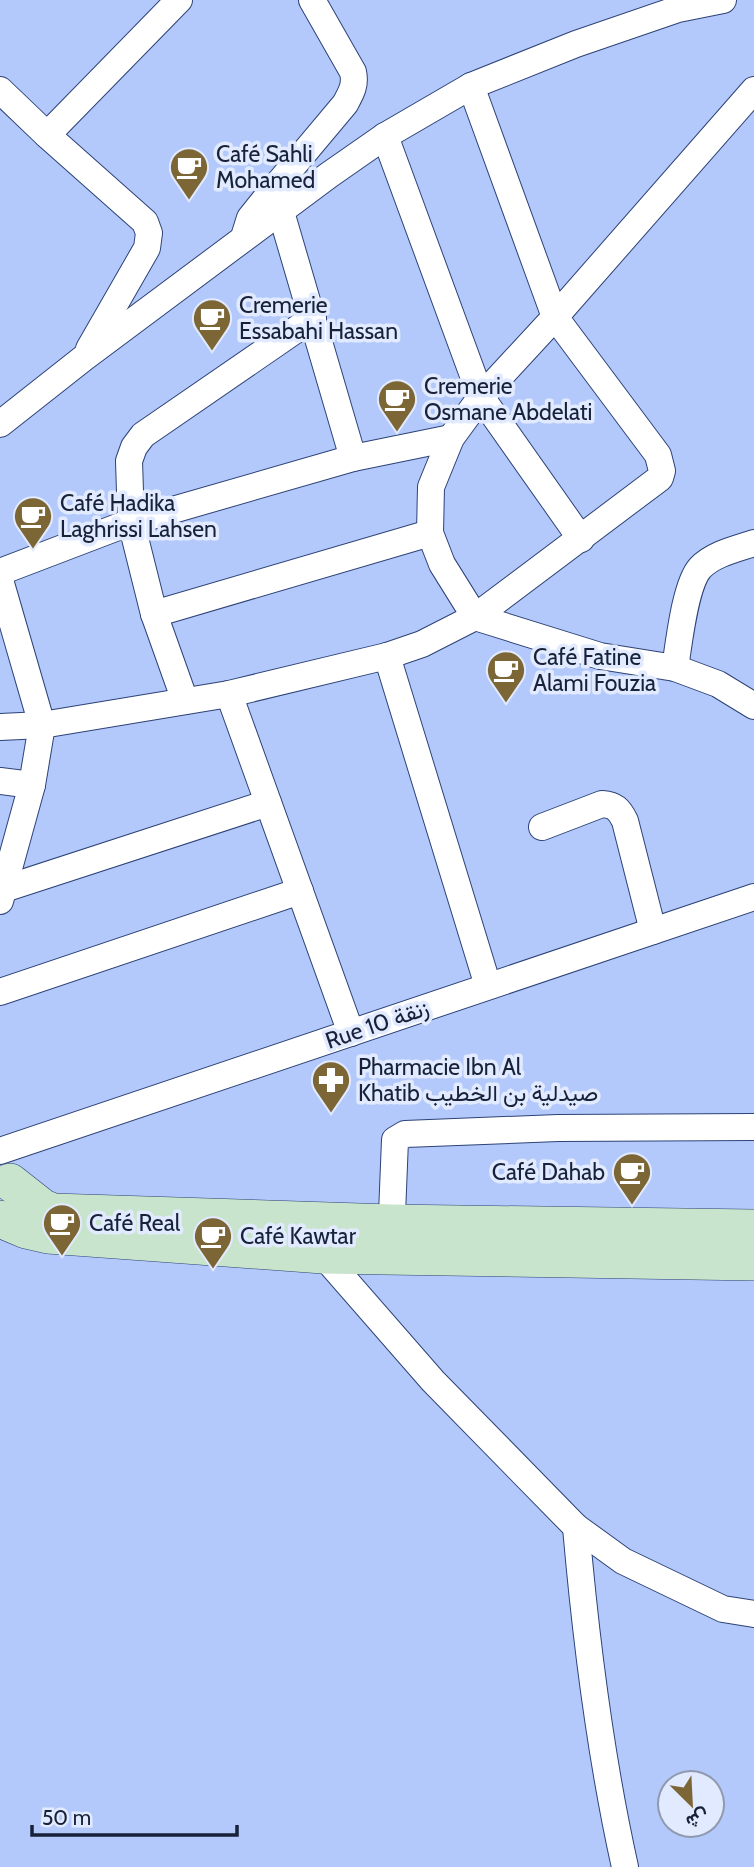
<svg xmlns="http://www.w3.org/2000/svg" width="754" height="1867" font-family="Cabin,Vazirmatn,sans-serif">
<rect width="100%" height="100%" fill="#b3c9fb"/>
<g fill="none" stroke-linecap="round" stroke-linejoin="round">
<g stroke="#2d4276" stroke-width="28">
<g id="street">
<polyline points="0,90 47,135 145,222 149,233 147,248 89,349"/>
<polyline points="754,90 555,317 481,397 451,438 431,487 430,533 442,564 475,617 600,656 675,668 718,684 754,706"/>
<polyline points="47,135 179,0"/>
<polyline points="385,136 481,397 581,539"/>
<polyline points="281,212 353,458"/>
<path d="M245 234 250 218 262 203 345 104C351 93 356 85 353 72L312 0"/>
<polyline points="0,424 85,357 329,175 385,136 471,86 576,44 678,9 723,0"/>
<polyline points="0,572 131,522 353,458 451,438"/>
<polyline points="0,580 42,725 32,785 0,901"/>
<polyline points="154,614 430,533"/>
<polyline points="387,656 488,986"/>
<path d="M675 668C679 643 685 585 700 568 713 554 736 549 754 543"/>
<polyline points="229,694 351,1033"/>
<polyline points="185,701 154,614 131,522 129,461 134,447 143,435 313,318"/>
<polyline points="0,727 42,725 229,694 387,656 422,644 475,617 660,478 662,471 658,455 555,317 471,86"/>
<polyline points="0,781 32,785"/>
<path d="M542 827 602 804C615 805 619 809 625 821L653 931"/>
<polyline points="4,889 268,803"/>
<polyline points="0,992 300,891"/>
<polyline points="0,1151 754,897"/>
<polyline points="391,1239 395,1140 405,1134 558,1128 754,1127"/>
<polyline points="323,1255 433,1381 576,1527 623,1561 723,1609 754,1614"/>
<path d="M576 1527C586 1642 600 1755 625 1867"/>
</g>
</g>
<g stroke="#2d4276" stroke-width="38">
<g id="secondary">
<polyline points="10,1182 43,1208 53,1212 391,1223 754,1228"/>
<polyline points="0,1219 26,1230 48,1235 323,1255 754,1262"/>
</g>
</g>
<use href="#street" stroke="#fff" stroke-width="26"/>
<use href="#secondary" stroke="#c9e4cc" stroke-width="37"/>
</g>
<defs>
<g id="cafe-pin" transform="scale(2.0125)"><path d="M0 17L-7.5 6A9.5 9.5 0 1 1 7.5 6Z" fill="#7c6636" stroke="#e1eafe"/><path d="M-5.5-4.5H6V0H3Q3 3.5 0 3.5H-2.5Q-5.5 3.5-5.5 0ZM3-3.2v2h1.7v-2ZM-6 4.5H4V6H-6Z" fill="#fff"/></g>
<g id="pharmacy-pin" transform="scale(2.0125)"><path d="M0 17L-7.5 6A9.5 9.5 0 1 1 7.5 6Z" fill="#7c6636" stroke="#e1eafe"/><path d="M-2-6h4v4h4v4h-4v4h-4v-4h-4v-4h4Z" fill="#fff"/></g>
</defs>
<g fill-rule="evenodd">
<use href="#cafe-pin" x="189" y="167"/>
<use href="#cafe-pin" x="212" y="318"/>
<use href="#cafe-pin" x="397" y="399"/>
<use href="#cafe-pin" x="33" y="516"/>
<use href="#cafe-pin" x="506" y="670"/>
<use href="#pharmacy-pin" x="331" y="1080"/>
<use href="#cafe-pin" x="632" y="1172"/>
<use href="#cafe-pin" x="62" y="1223"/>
<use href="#cafe-pin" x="213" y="1236"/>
</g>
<g text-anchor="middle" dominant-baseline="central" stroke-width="7" stroke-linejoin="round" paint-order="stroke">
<g font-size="23" fill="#172139" stroke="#e1eafe" text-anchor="start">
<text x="216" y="154">Café Sahli<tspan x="216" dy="26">Mohamed</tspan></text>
<text x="239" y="305">Cremerie<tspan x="239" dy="26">Essabahi Hassan</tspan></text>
<text x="424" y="386">Cremerie<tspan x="424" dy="26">Osmane Abdelati</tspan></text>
<text x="60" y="503">Café Hadika<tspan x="60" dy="26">Laghrissi Lahsen</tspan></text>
<text x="533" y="657">Café Fatine<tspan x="533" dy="26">Alami Fouzia</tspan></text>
<text x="358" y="1067">Pharmacie Ibn Al<tspan x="358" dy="26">Khatib صيدلية بن الخطيب</tspan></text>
<text x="605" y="1172" text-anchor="end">Café Dahab</text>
<text x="89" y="1223">Café Real</text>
<text x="240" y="1236">Café Kawtar</text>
</g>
<g font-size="23" fill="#172139" stroke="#e1eafe">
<text transform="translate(377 1024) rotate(-19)">Rue 10 زنقة</text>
</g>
</g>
<g transform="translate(691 1804) rotate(156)"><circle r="33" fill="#e1eafe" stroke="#909aaf" stroke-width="2"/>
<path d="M0-5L12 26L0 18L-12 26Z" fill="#7c6636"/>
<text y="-10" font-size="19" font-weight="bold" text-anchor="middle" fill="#172139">ش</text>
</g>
<path d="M32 1825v10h205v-10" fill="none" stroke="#172139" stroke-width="3.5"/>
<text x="42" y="1825" font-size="21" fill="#172139" stroke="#e1eafe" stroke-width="5" paint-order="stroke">50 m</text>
</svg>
